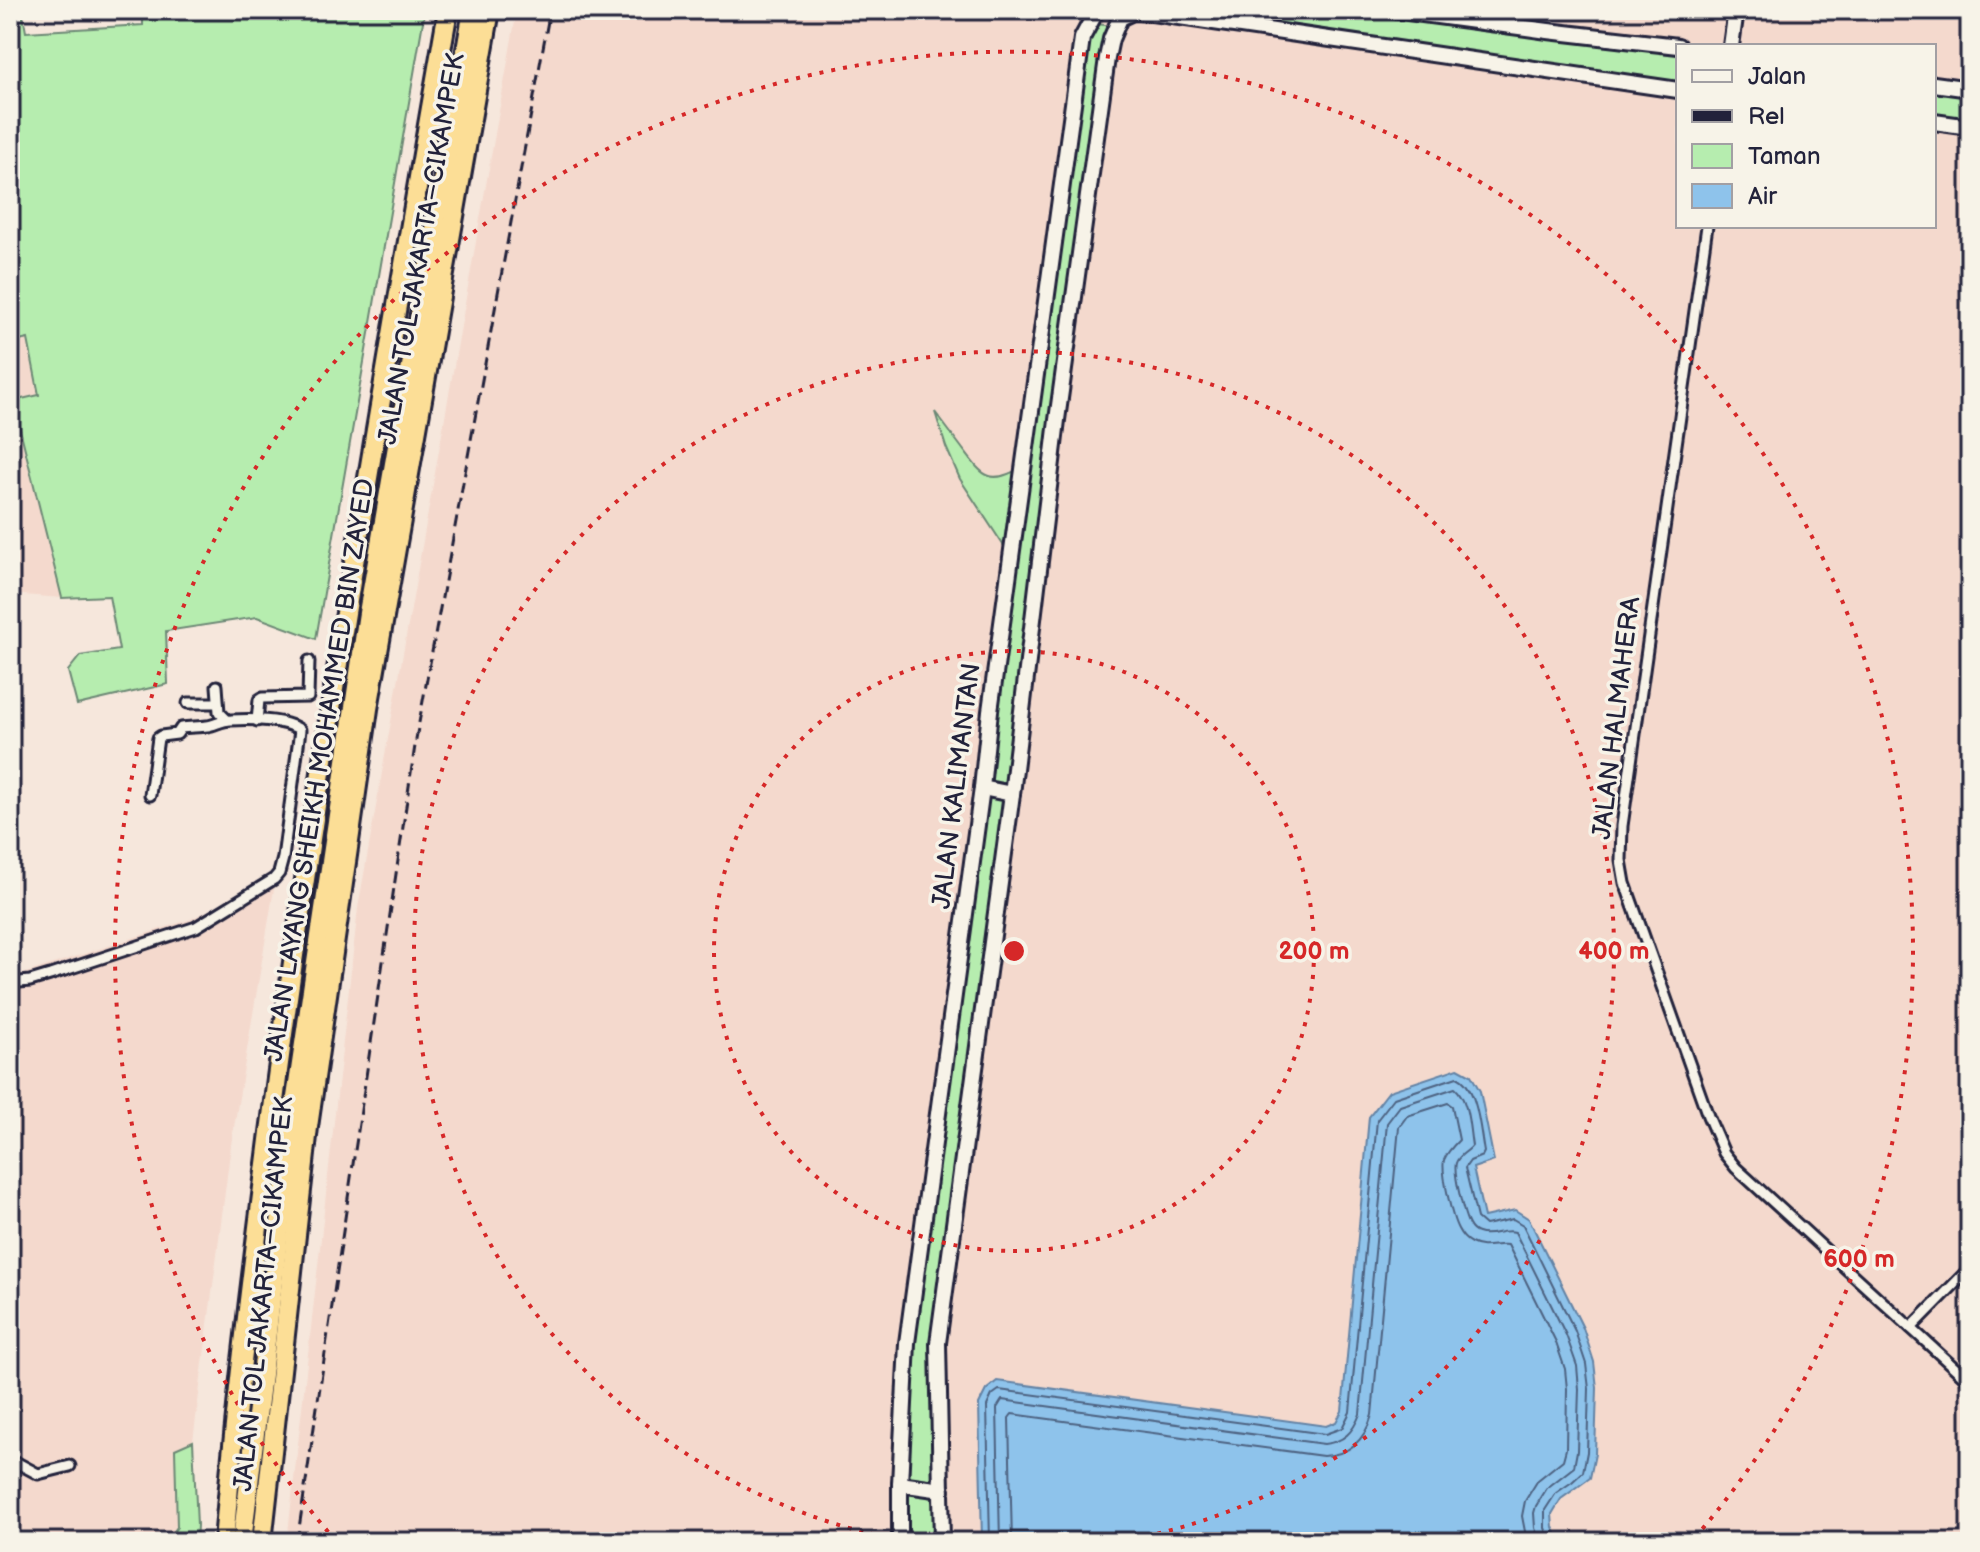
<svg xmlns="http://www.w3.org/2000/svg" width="1980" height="1552" font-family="'Balsamiq Sans',sans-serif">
<rect width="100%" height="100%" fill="#f6e7dc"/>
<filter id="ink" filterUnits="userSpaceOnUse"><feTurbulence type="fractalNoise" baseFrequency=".0125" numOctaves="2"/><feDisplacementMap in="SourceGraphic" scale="16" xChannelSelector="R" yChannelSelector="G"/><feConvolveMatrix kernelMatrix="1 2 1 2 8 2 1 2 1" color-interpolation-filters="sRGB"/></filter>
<g filter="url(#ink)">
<g fill="#f4d9cd" fill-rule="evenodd">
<path d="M517 10H1393L1548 31 1571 10H1970V1542H287L358 908ZM1678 46H1934V226H1678Z"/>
<polygon points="28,339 39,395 13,401 62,598 10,594 10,343"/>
<polygon points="276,877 231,1145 193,1441 175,1449 177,1528 166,1542 10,1542 10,978 191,919"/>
</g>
<g fill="#b6edaf" stroke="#6c8875" stroke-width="2">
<polygon points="10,10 22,10 26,32 143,25 143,10 425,10 316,639 257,617 166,631 168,684 77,705 68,671 80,656 119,650 109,596 62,598 13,401 39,395 28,339 10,343"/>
<polygon points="1144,10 1393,10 1678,46 1678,90"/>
<path d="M1095 24 1105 25 1111 31 938 1343 942 1542H900L907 1343 1011 557 960 479 946 447 935 412C944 424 953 436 962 448 983 476 989 487 1024 466L1082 38Z"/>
<polygon points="1934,84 1970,89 1970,127 1934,122"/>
<polygon points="193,1441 197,1525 196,1542 166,1542 177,1527 175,1449"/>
</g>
<polygon fill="#8ec3eb" stroke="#6383a5" stroke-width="2" points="1458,1068 1471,1075 1480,1091 1494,1161 1473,1168 1484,1217 1515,1210 1529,1219 1583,1328 1594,1362 1597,1388 1595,1454 1590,1478 1561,1499 1552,1514 1553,1527 1560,1542 982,1542 979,1404 986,1390 997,1381 1326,1426 1336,1422 1342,1411 1369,1117 1389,1091"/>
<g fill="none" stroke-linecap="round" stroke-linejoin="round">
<g stroke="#4d6281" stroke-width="2">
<path d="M990 1542 987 1406 992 1395 999 1390 1325 1434 1342 1428 1350 1412 1377 1120 1394 1098 1457 1077C1478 1086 1480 1131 1484 1152L1482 1156 1470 1161 1465 1168 1477 1218 1485 1225 1513 1219 1523 1225 1575 1331 1586 1364 1589 1389 1587 1452 1583 1472 1572 1482 1556 1493 1545 1510V1528L1551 1542"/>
<path d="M1000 1542 997 1408 1002 1400 1324 1444C1344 1442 1353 1432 1360 1414L1387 1123 1400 1106 1455 1088C1469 1100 1469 1128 1472 1146 1468 1152 1459 1154 1456 1163 1453 1173 1464 1216 1469 1225 1471 1229 1474 1232 1478 1233 1491 1238 1503 1228 1515 1232L1566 1335 1577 1366 1579 1389 1577 1451 1574 1467 1547 1488 1536 1506 1534 1513 1535 1528 1540 1542"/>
<path d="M1012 1542 1009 1418 1012 1414 1323 1456C1349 1455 1365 1440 1372 1415L1399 1127 1407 1116 1448 1103 1452 1106 1459 1140C1453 1146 1447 1152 1444 1160 1441 1172 1452 1218 1458 1229 1461 1235 1465 1240 1471 1243 1484 1250 1496 1243 1508 1245L1555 1340 1565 1369 1567 1389 1566 1449 1563 1460 1538 1480 1525 1501 1522 1516 1527 1542"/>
</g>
<polyline stroke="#6383a5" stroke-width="3" points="183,1542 189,1537 217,1539"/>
<g stroke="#22223b" stroke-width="15">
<g id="street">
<polyline points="1707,226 1622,826 1621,860 1625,883 1708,1116 1724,1153 1736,1168 1970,1382"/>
<polyline points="217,686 219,712 227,720"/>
<polyline points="188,703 217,703"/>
<polyline points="257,721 259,700 262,698 308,697 309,661"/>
<path d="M10 983 30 981 50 975 196 927 274 879 279 873 283 858 300 730C285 719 250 719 231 720 222 720 215 725 207 726 199 727 190 727 181 728L177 734 161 736 158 738 150 795"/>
<polyline points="1911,1328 1970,1268"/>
<polyline points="10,1459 38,1474 70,1466"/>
</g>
</g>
<g stroke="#22223b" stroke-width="20">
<g id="secondary">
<polyline points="1393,10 1548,31 1678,46"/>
<polyline points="1731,46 1736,10"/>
<polyline points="1934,84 1970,89"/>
<polyline points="1934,122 1970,127"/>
<polyline points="982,788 1012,794"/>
<polyline points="900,1484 942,1490"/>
<polyline points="900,1542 900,1484 907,1343 982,788 990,711 1082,38 1097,10"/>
<polyline points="942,1542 938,1343 1012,794 1057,420 1107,58 1111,39 1120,18 1133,12 1152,13 1678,90"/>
</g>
</g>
<g stroke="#22223b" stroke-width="24">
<g id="highway">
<path d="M224 1542C237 1387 257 1233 277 1078 325 721 386 365 448 10"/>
<polyline points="242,1542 291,1131 368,613 473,10"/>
<polyline points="262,1542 308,1127 368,709 490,10"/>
</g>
</g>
<use href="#street" stroke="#f7f3e8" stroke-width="9"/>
<use href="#secondary" stroke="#f7f3e8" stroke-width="14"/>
<use href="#highway" stroke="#fcde96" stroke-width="18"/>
<polyline stroke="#22223b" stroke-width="3" stroke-dasharray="12 6" stroke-linecap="butt" points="297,1542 416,739 550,10"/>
</g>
</g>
<g fill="none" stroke="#d62828" stroke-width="4" stroke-dasharray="4 8">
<circle cx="1014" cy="951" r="300"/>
<path d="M910 1542A600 600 0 1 1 1118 1542"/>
<path d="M336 1541A899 899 0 1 1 1692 1541"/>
</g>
<g text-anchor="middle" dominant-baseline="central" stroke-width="7" stroke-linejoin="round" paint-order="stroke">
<g font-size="26" fill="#22223b" stroke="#f7f3e8">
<text transform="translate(422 249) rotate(-80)">JALAN TOL JAKARTA–CIKAMPEK</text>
<text transform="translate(1617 718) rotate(-83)">JALAN HALMAHERA</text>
<text transform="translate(320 770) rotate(-81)">JALAN LAYANG SHEIKH MOHAMMED BIN ZAYED</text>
<text transform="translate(957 786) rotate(-83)">JALAN KALIMANTAN</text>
<text transform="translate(264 1294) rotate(-84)">JALAN TOL JAKARTA–CIKAMPEK</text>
</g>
</g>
<circle cx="1014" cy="951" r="12" fill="#d62828" stroke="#f7f3e8" stroke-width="4"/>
<g font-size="24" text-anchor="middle" font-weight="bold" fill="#d62828" stroke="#f7f3e8" stroke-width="7" stroke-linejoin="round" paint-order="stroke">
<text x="1314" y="959">200 m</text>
<text x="1614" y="959">400 m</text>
<text x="1859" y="1267">600 m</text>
</g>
<rect width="1980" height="1552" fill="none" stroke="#f7f3e8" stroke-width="40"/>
<rect x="20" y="20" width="1940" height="1512" fill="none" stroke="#22223b" stroke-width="3" filter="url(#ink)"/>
<rect x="1676" y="44" width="260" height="184" fill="#f7f3e8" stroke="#a29fa3" stroke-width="2"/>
<rect x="1692" y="70" width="40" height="12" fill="#f7f3e8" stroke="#a29fa3" stroke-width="2"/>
<text x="1748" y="84" font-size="24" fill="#22223b">Jalan</text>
<rect x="1692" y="110" width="40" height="12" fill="#22223b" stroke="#a29fa3" stroke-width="2"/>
<text x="1748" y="124" font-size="24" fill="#22223b">Rel</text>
<rect x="1692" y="144" width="40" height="24" fill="#b6edaf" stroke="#a29fa3" stroke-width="2"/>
<text x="1748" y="164" font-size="24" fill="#22223b">Taman</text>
<rect x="1692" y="184" width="40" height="24" fill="#8ec3eb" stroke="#a29fa3" stroke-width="2"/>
<text x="1748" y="204" font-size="24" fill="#22223b">Air</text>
</svg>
